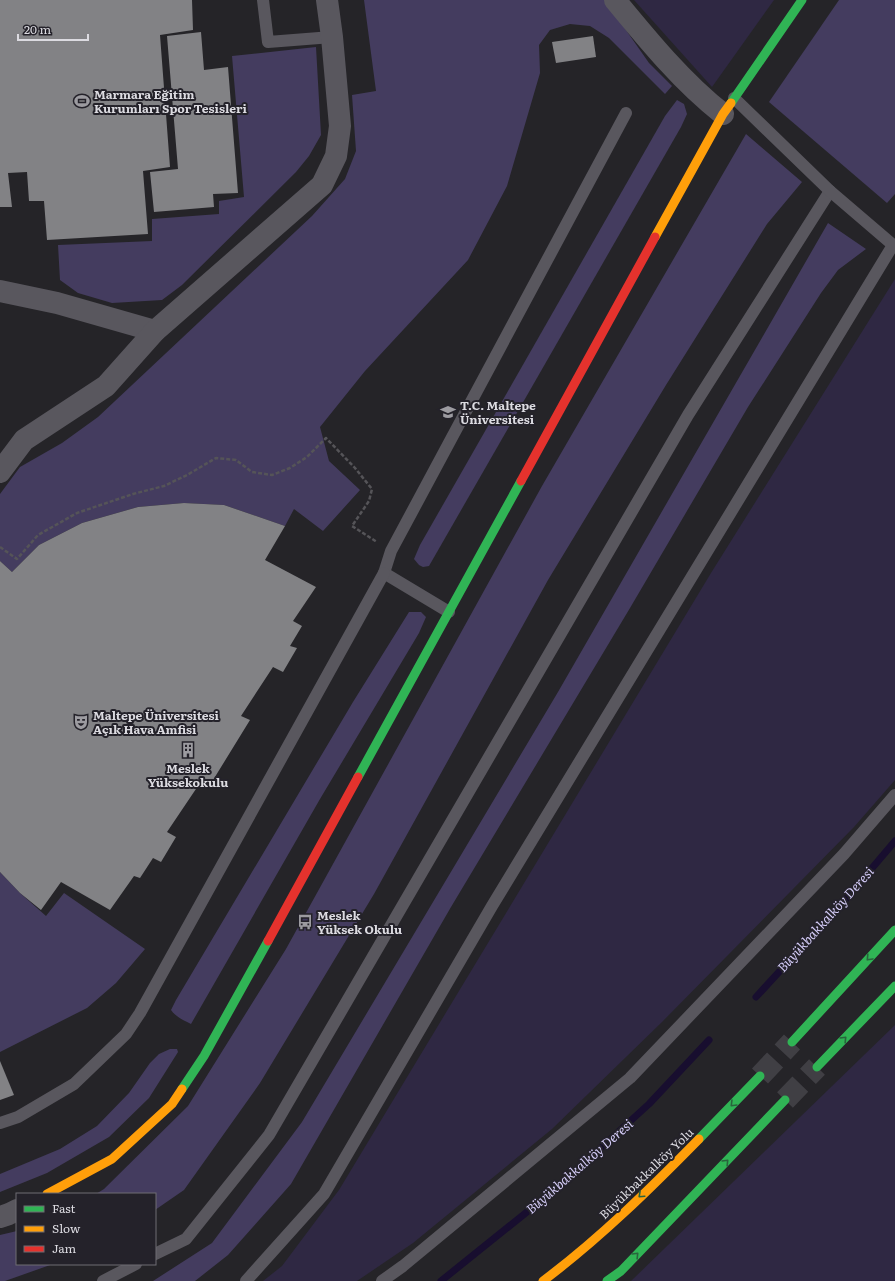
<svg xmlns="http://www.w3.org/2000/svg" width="895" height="1281" font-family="Literata,serif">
<rect width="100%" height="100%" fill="#252428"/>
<g fill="#2f2843">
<polygon points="634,0 774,0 712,87"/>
<polygon points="895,279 895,780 854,827 662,1022 552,1129 413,1243 357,1281 263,1281 282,1266 339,1190 711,573"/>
<polygon points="895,1025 895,1281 631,1281"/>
</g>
<g fill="#443c5f">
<polygon points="364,0 605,0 649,63 672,86 665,94 609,38 590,26 570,24 550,30 539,45 540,73 507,186 468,260 365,371 320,427 329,461 360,490 323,531 294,509 285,526 224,505 184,503 138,507 82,523 39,545 12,572 0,561 0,494 20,467 62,443 98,417 312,216 345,179 356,151 352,95 376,91"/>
<polygon points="839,0 895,0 895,194 887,203 769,102"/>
<polygon points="316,47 321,135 309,156 296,172 182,285 162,300 112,303 78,293 60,280 58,245 152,241 152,219 219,214 219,201 244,197 232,56"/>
<polygon points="677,100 684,104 687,114 681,127 429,566 423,567 419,565 414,559 420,545 665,116"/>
<polygon points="746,134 802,182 767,224 666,385 548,580 374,894 260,1083 184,1190 155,1210 155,1194 96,1194 104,1189 188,1106 286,949 542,486"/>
<polygon points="828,223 866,249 838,270 821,293 748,407 630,608 451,907 291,1184 228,1255 195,1281 153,1281 212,1243 302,1122 558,692"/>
<path d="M409 612H421L426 617 419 633 320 799 191 1024C183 1020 176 1017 171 1010L176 1000 353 702Z"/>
<polygon points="0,872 20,893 46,916 64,893 145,949 116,983 87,1008 0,1052"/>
<polygon points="170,1049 177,1049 178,1052 149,1098 109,1137 47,1173 0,1192 0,1174 60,1149 97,1126 129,1093 150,1063 159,1054"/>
<polygon points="17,1231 17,1264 53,1264 5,1281 0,1281 0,1235"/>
</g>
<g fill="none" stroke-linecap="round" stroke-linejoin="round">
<g stroke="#180e2f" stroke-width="7">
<polyline points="756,997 845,900 895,841"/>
<polyline points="441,1281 558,1187 649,1104 709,1040"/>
</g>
</g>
<g fill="#828285">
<polygon points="0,0 192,0 193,30 160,35 170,167 143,171 148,234 47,240 44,201 29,201 27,172 8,173 12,207 0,207"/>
<polygon points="201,32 204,70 228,67 238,193 213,194 214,207 154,212 150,172 178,169 167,36"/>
<polygon points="593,36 596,57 556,63 552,42"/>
<polygon points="184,503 224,505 285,526 265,560 316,587 293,621 302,626 290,646 297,648 283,672 273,667 241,716 250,720 210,785 202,780 167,832 176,837 161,862 153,858 140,878 134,876 110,910 61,882 41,910 20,893 0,872 0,561 12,572 39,545 82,523 138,507"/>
<polygon points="0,1061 14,1095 0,1100"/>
</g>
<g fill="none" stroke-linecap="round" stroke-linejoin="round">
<g stroke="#403f44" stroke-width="22" stroke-dasharray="22 11" stroke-linecap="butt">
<polyline points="760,1076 792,1042"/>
<polyline points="785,1100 817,1067"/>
</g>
<polyline stroke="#555458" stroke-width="2.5" stroke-dasharray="4 2" stroke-linecap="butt" points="0,547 17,559 38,535 77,513 133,494 164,486 187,475 216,458 236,460 252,472 272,475 290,468 307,457 326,438 355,468 372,489 369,501 352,526 377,542"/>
<g stroke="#59575e" stroke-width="12">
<polyline points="263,0 268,42 332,37"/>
<polyline points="449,612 384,573 391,551 626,113"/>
<polyline points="0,1123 18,1117 74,1084 126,1034 140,1013 384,573"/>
<polyline points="155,1254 186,1239 269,1135 688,415 830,191"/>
<polyline points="103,1281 136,1264"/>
<polyline points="246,1281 324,1194 492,906 893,245 830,191 734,98"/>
<polyline points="382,1281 403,1266 630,1078 844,854 895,795"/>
</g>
<g stroke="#59575e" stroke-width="22">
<path d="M615 0C647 39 683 83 723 114"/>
<polyline points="0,291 57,303 155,331"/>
<polyline points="0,472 24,440 106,386 155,331 322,185 336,156 340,126 332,37 327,0"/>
<polyline points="0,1217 9,1214 17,1210"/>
</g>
<g stroke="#30b455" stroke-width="9">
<polyline points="731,103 802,0"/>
<polyline points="358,777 521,481"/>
<polyline points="792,1042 895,930"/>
<polyline points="817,1067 895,986"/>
<polyline points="182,1089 204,1056 268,941"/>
<polyline points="699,1139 760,1076"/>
<polyline points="607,1281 621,1271 785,1100"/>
</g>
<g stroke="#ff9f0a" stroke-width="9">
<polyline points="655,237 723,114 731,103"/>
<polyline points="47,1194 112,1159 172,1104 182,1089"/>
<path d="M543 1281C599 1239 650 1189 699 1139"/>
</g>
<g stroke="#e5322d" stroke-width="9">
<polyline points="521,481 655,237"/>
<polyline points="268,941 358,777"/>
</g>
</g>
<defs><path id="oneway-chevron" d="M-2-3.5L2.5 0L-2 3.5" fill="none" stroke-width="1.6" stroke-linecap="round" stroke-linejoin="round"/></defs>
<g stroke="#29643d">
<use href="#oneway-chevron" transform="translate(869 958) rotate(133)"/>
<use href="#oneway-chevron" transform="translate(844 1039) rotate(-46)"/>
<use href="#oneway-chevron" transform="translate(733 1104) rotate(135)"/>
<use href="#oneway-chevron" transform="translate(726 1162) rotate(-46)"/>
<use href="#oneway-chevron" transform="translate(641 1195) rotate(137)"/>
<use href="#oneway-chevron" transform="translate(636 1255) rotate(-46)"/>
</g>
<defs>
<g id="stadium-bare" transform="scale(1.2)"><path d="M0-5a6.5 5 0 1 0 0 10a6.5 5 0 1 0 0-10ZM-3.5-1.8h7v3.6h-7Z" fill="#9c9ba0" stroke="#24222a" stroke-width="2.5" paint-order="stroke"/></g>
<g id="university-bare" transform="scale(1.2)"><path d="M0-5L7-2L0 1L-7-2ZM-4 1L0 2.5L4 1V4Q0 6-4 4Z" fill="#9c9ba0" stroke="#24222a" stroke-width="2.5" paint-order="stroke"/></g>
<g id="theatre-bare" transform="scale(1.2)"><path d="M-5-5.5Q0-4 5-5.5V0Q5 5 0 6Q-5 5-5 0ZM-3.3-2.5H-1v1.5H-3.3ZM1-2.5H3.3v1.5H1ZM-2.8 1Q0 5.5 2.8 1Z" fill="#9c9ba0" stroke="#24222a" stroke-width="2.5" paint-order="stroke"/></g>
<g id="building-bare" transform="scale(1.2)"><path d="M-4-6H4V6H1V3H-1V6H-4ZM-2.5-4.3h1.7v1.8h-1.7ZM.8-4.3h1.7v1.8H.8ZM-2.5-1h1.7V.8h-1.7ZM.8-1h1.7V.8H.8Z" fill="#9c9ba0" stroke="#24222a" stroke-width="2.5" paint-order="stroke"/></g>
<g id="bus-bare" transform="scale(1.2)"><path d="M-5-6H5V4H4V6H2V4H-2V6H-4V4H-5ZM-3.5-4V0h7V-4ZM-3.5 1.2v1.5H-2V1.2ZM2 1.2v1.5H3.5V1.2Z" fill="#9c9ba0" stroke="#24222a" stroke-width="2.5" paint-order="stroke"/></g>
</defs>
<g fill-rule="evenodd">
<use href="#stadium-bare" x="82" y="101"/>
<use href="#university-bare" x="448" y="412"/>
<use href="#theatre-bare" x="81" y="722"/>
<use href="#building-bare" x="188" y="750"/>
<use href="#bus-bare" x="305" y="922"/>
</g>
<g text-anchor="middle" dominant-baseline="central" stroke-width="4" stroke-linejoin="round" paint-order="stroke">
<g font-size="12" font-weight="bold" fill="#dcdbe1" stroke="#24222a" text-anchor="start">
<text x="94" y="94">Marmara Eğitim<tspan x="94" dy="14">Kurumları Spor Tesisleri</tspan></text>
<text x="460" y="405">T.C. Maltepe<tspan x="460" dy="14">Üniversitesi</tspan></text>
<text x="93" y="715">Maltepe Üniversitesi<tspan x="93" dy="14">Açık Hava Amfisi</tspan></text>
<text x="188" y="768" text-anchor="middle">Meslek<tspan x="188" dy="14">Yüksekokulu</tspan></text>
<text x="317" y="915">Meslek<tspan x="317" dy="14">Yüksek Okulu</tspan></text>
</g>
<g font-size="12" fill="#dcdbe1" stroke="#24222a">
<text transform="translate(646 1173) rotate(-44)">Büyükbakkalköy Yolu</text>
</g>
<g font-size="13" font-style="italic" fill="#d5cdf8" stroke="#24222a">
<text transform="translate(825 919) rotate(-48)">Büyükbakkalköy Deresi</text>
<text transform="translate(579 1166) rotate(-41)">Büyükbakkalköy Deresi</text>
</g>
</g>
<rect x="16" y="1193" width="140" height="72" fill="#24222a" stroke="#6e6c73"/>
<rect x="24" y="1206" width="20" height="6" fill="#30b455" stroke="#6e6c73"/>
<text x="52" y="1213" font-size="12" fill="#dcdbe1">Fast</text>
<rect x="24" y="1226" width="20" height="6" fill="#ff9f0a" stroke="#6e6c73"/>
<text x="52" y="1233" font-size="12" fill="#dcdbe1">Slow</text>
<rect x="24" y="1246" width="20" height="6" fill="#e5322d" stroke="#6e6c73"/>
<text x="52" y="1253" font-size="12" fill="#dcdbe1">Jam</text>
<path d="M18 34v6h70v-6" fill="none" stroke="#dcdbe1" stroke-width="2"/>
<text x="24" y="34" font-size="12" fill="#dcdbe1" stroke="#24222a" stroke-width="3" paint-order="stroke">20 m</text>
</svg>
